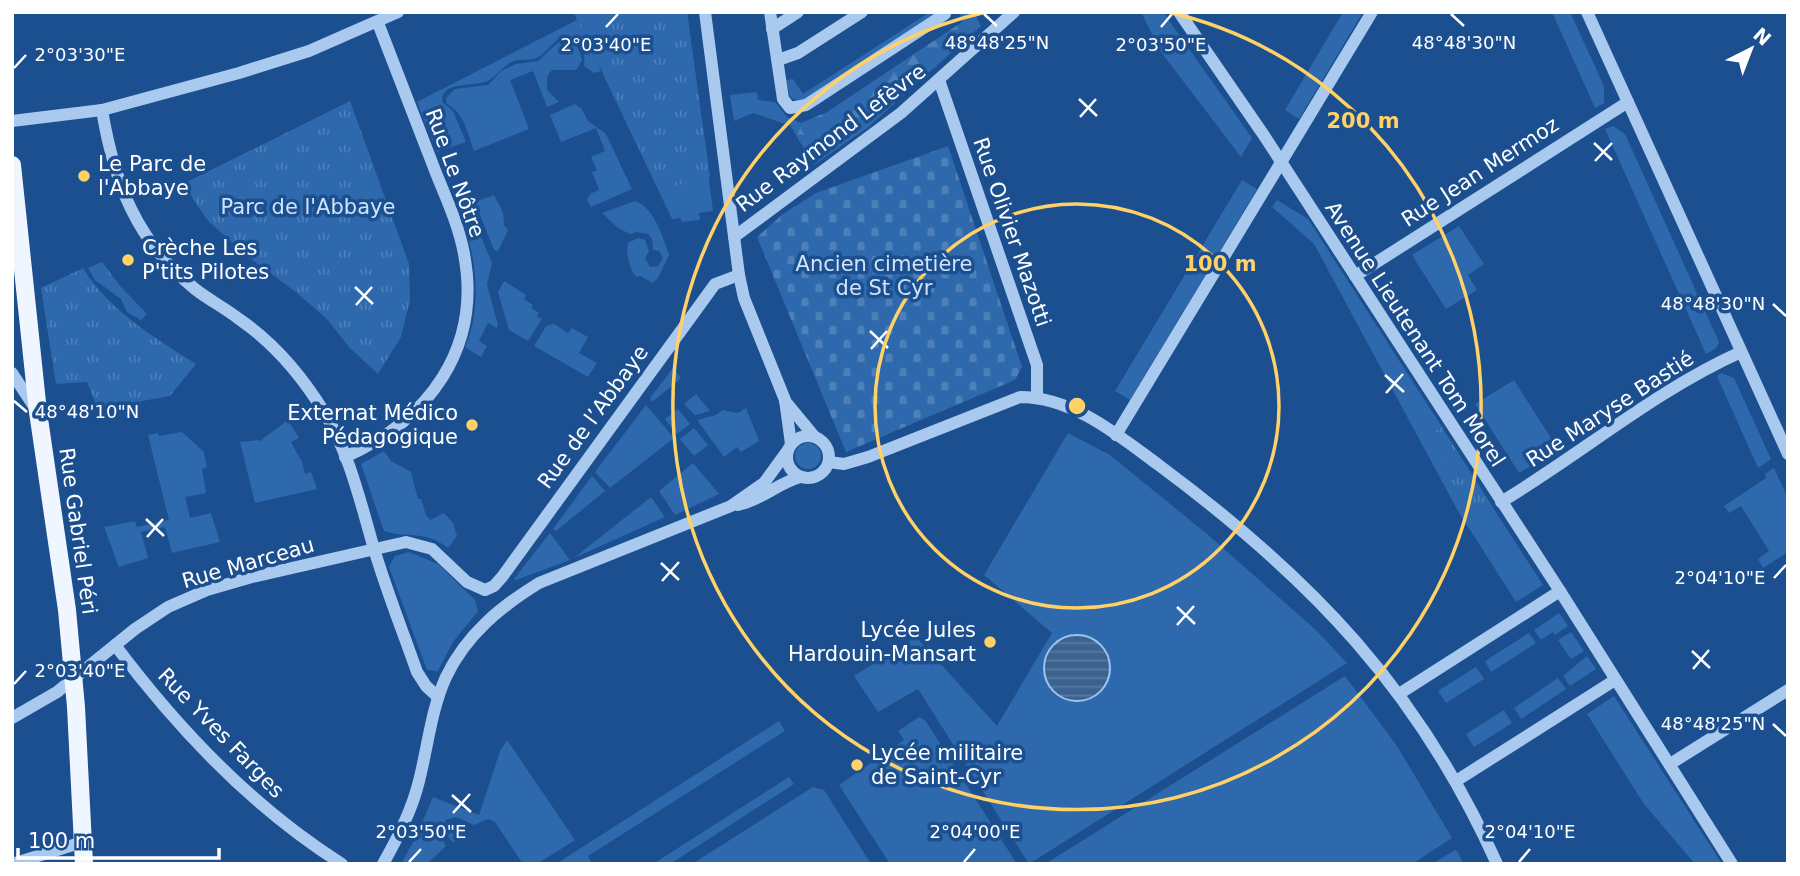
<svg xmlns="http://www.w3.org/2000/svg" width="1800" height="876" font-family="'DejaVu Sans',sans-serif">
<defs>
<pattern id="forest-firs" width="22" height="20" patternUnits="userSpaceOnUse" patternTransform="scale(1.75)"><rect width="22" height="20" fill="#2e69ad"/><path d="M5 1l3.5 6h-7zM16 11l3.5 6h-7z" fill="#4d80b9"/></pattern>
<pattern id="cemetery-stones" width="16" height="16" patternUnits="userSpaceOnUse" patternTransform="scale(1.75)"><rect width="16" height="16" fill="#2e69ad"/><path d="M2 7V4a2 2 0 0 1 4 0v3zM10 15v-3a2 2 0 0 1 4 0v3z" fill="#4d80b9"/></pattern>
<pattern id="park-tufts" width="24" height="20" patternUnits="userSpaceOnUse" patternTransform="scale(1.75)"><rect width="24" height="20" fill="#2e69ad"/><path d="M3 7l-1-3M5 7V3M7 7l1-3M15 17l-1-3M17 17v-4M19 17l1-3" fill="none" stroke="#4d80b9"/></pattern>
<pattern id="water-rules" width="6" height="5" patternUnits="userSpaceOnUse" patternTransform="scale(1.75)"><rect width="6" height="5" fill="#3c6290"/><path d="M0 2.5h6" fill="none" stroke="#597aa1"/></pattern>
</defs>
<rect width="100%" height="100%" fill="#1b4f8f"/>
<g fill="#2e69ad" fill-rule="evenodd">
<path d="M574 12H581L601 71 594 73 584 66C587 51 577 37 562 36 553 42 547 52 538 57 532 61 524 59 517 60 505 63 500 73 491 79 478 89 441 78 442 102L453 111 466 142 437 152 417 102 577 20Z"/>
<polygon points="687,12 713,211 699,213 700,220 682,222 680,218 672,219 603,74"/>
<polygon points="930,12 939,12 801,102 790,97 786,80 793,79 803,94"/>
<polygon points="1141,12 1163,12 1252,138 1241,157 1161,52"/>
<polygon points="1343,12 1363,12 1299,119 1285,110"/>
<polygon points="1552,12 1570,12 1604,86 1604,103 1595,108"/>
<path d="M563 38C575 39 580 50 582 60L576 70H552L547 77V90L559 102 547 107 533 71 510 80 529 129 474 151C468 134 464 113 447 104L446 98 455 89 488 85 501 71 516 64 538 61Z"/>
<polygon points="757,92 758,100 775,102 787,117 801,123 797,137 791,126 753,113 734,121 730,95"/>
<polygon points="575,104 581,108 588,121 606,134 632,189 591,207 587,200 590,194 599,190 592,172 597,170 591,157 605,151 596,128 561,142 550,115"/>
<polygon points="1613,126 1625,134 1719,342 1716,348 1706,354 1605,129"/>
<polygon points="1242,180 1257,189 1130,400 1115,391"/>
<polygon points="494,195 503,212 504,225 508,230 498,251 494,250 475,202"/>
<polygon points="1277,200 1308,219 1442,427 1427,436 1474,520 1494,509 1543,585 1516,602 1458,511 1314,244 1272,207"/>
<path d="M635 201C654 207 663 237 669 255L658 278 653 283 640 276 636 277C629 267 626 256 628 243L638 238 645 240 649 251 645 258 650 267 658 266 663 258 659 251 653 250 652 239 648 234 636 232 630 234 618 228 602 213Z"/>
<path d="M469 208 492 263 487 285 498 325 497 328 488 323 479 341 487 346 481 357 465 347C484 304 475 252 460 209Z"/>
<polygon points="1459,226 1484,264 1468,275 1477,290 1446,309 1412,255"/>
<polygon points="504,281 526,295 524,299 533,305 531,308 539,313 537,316 542,319 528,341 509,330 498,292"/>
<polygon points="554,324 568,333 572,328 588,337 579,353 597,363 588,377 534,346 546,326"/>
<polygon points="673,368 681,378 652,402 650,398"/>
<polygon points="1721,373 1734,378 1771,459 1758,468 1717,376"/>
<polygon points="1514,380 1558,449 1519,473 1475,404"/>
<polygon points="696,394 710,411 695,415 684,404"/>
<polygon points="646,405 674,438 610,488 595,472"/>
<polygon points="746,408 759,441 741,452 737,447 724,457 697,420 716,415 723,410 738,413"/>
<polygon points="678,409 690,424 677,434 665,419"/>
<polygon points="288,420 299,438 291,442 302,462 305,474 311,472 317,489 255,503 240,442 258,440 260,441"/>
<polygon points="694,428 708,445 694,456 680,439"/>
<polygon points="182,432 204,452 207,467 202,469 206,493 185,497 190,518 211,513 220,542 172,553 165,527 141,532 148,558 119,567 104,527 135,521 137,527 169,520 148,435 158,433 159,436"/>
<path d="M1068 433 1110 455 1207 534 1316 630 1347 663 1029 864 918 689 878 712 854 676 916 637 997 726 1052 633 984 575ZM1056 642 1110 661C1113 732 1009 693 1056 642Z"/>
<circle cx="808" cy="456" r="13"/>
<path d="M384 451 391 461 411 472 418 499H421L426 515 430 520 444 513 453 523 457 536 448 548C424 529 407 539 384 531L361 464Z"/>
<polygon points="693,463 719,494 675,515 659,491"/>
<polygon points="1774,468 1788,498 1788,552 1763,568 1758,559 1769,551 1741,506 1729,513 1724,506 1766,478 1765,474"/>
<polygon points="592,476 605,491 556,531 553,529"/>
<polygon points="651,497 665,517 574,558 579,554"/>
<polygon points="550,533 570,560 516,580 514,579"/>
<polygon points="409,552 438,564 475,600 478,611 453,642 438,671 427,670 389,567 395,556"/>
<polygon points="1559,613 1568,626 1555,635 1553,632 1541,640 1534,630"/>
<polygon points="1571,632 1584,651 1571,659 1558,640"/>
<polygon points="1529,633 1536,643 1491,672 1485,661"/>
<polygon points="1587,656 1596,669 1570,686 1563,676"/>
<polygon points="1476,667 1484,679 1446,703 1438,691"/>
<polygon points="1345,676 1397,746 1452,838 1412,864 1045,864"/>
<polygon points="1558,678 1566,689 1521,719 1514,708"/>
<polygon points="1614,696 1722,864 1695,864 1644,804 1587,714"/>
<polygon points="1504,710 1512,723 1474,747 1466,734"/>
<polygon points="919,717 925,720 1017,864 890,864 839,785 904,740 898,731"/>
<polygon points="779,721 785,731 588,856 592,864 556,864"/>
<polygon points="507,740 575,840 537,864 523,864 495,822 488,819 474,825 456,817 445,820 459,841 452,842 447,835 441,838 446,846 427,864 401,864 417,835 433,797 479,815 500,751"/>
<polygon points="789,777 794,784 670,864 653,864"/>
<polygon points="813,787 824,790 871,864 692,864"/>
<polygon points="1455,850 1458,852 1463,864 1432,864"/>
</g>
<polygon fill="url(#forest-firs)" points="963,12 974,12 981,26 867,128 814,165 797,137 801,123 827,112 962,22 960,15"/>
<polygon fill="url(#cemetery-stones)" points="948,146 1022,367 1015,380 846,452 757,237 783,214 816,193"/>
<g fill="url(#park-tufts)">
<polygon points="574,12 687,12 710,177 659,190"/>
<polygon points="350,101 409,264 410,300 401,337 378,374 349,347 327,319 297,293 254,261 208,221 183,184"/>
<polygon points="102,262 121,287 147,314 141,320 127,312 121,299 95,280 88,268"/>
<path d="M83 268C110 312 153 336 196 364L170 396 142 401 103 421 87 382 56 384 41 288Z"/>
<polygon points="1442,427 1494,509 1474,521 1427,436"/>
</g>
<circle fill="url(#water-rules)" stroke="#9cc4f0" stroke-width="2" cx="1077" cy="668" r="33"/>
<g fill="none" stroke-linecap="round" stroke-linejoin="round">
<g stroke="#a9c9ee" stroke-width="12">
<polyline points="705,12 739,275 744,298 785,400 791,444"/>
<polyline points="770,12 783,99 790,108 806,105 945,14"/>
<polyline points="1179,12 1263,134 1560,591 1732,864"/>
<polyline points="1587,12 1788,454"/>
<polyline points="772,29 798,12"/>
<polyline points="778,60 798,53 862,12"/>
<polyline points="939,80 1037,365 1037,397"/>
<path d="M102 110C114 182 136 241 195 289 209 300 225 308 239 319 274 343 302 376 324 412 350 454 361 505 375 552 387 592 403 632 417 672L426 686 438 697"/>
<polyline points="12,121 102,110 239,73 309,51 398,12"/>
<polyline points="734,237 901,113 1014,12"/>
<polyline points="1355,276 1628,102"/>
<polyline points="12,373 37,411"/>
<polyline points="785,401 814,436"/>
<polyline points="1116,435 1372,12"/>
<circle cx="808" cy="457" r="21"/>
<path d="M345 457C429 420 482 348 464 254 459 226 446 198 436 173 417 123 397 73 378 23"/>
<path d="M829 462 844 464 868 457 1020 397C1073 397 1119 436 1160 466 1311 578 1419 690 1497 864"/>
<path d="M1501 502C1581 454 1656 390 1741 352"/>
<path d="M738 505C764 499 776 484 800 477"/>
<polyline points="485,590 494,586 502,577 715,284 739,275"/>
<path d="M115 645C178 729 253 808 342 864"/>
<polyline points="1399,694 1560,591"/>
<polyline points="12,718 57,692 135,629 168,607 207,590 252,577 406,542 432,549 467,582 485,590"/>
<polyline points="1670,764 1788,690"/>
<polyline points="1456,781 1615,680"/>
<polyline points="12,864 83,842"/>
<path d="M383 864C398 837 412 810 419 781 428 746 431 710 446 677 466 635 500 607 539 583L731 506 764 483 788 450"/>
</g>
<polyline stroke="#f0f6ff" stroke-width="18" points="12,165 38,412 67,610 76,707 84,864"/>
</g>
<path fill="none" stroke="#fff" stroke-width="2.5" d="M984 14 997 26M1451 14 1464 26M606 27 618 14M1161 27 1172 14M14 68 26 55M1079 99 1097 116M1080 117 1096 99M1594 143 1612 160M1595 161 1612 143M355 287 373 304M1773 304 1786 316M356 305 372 287M870 331 888 348M871 349 887 331M1385 375 1404 392M1386 393 1403 374M14 401 27 412M146 519 164 536M147 537 163 519M661 563 679 580M1774 578 1786 565M662 581 679 562M1177 607 1195 624M1177 625 1194 606M1692 651 1710 668M1693 669 1709 650M14 684 26 671M1773 724 1786 736M452 795 471 812M453 813 470 794M409 862 421 849M964 862 975 849M1519 862 1530 849"/>
<g fill="none" stroke="#ffd166" stroke-width="3.5">
<circle cx="1077" cy="406" r="202"/>
<path d="M1168 12A404 404 0 1 1 986 12"/>
</g>
<g fill="#ffd166" stroke="#1b4f8f" stroke-width="2.5">
<circle cx="84" cy="176" r="7"/>
<circle cx="128" cy="260" r="7"/>
<circle cx="472" cy="425" r="7"/>
<circle cx="990" cy="642" r="7"/>
<circle cx="857" cy="765" r="7"/>
</g>
<g text-anchor="middle" dominant-baseline="central" stroke-width="7" stroke-linejoin="round" paint-order="stroke">
<g font-size="21" fill="#fff" stroke="#1b4f8f">
<text transform="translate(831 138) rotate(-37)">Rue Raymond Lefèvre</text>
<text transform="translate(1480 172) rotate(-33)">Rue Jean Mermoz</text>
<text transform="translate(455 173) rotate(70)">Rue Le Nôtre</text>
<text transform="translate(1012 232) rotate(71)">Rue Olivier Mazotti</text>
<text transform="translate(1415 334) rotate(57)">Avenue Lieutenant Tom Morel</text>
<text transform="translate(1610 409) rotate(-33)">Rue Maryse Bastié</text>
<text transform="translate(593 417) rotate(-54)">Rue de l’Abbaye</text>
<text transform="translate(78 531) rotate(82)">Rue Gabriel Péri</text>
<text transform="translate(248 563) rotate(-16)">Rue Marceau</text>
<text transform="translate(221 733) rotate(46)">Rue Yves Farges</text>
</g>
<g font-size="21" fill="#fff" stroke="#1b4f8f" text-anchor="start">
<text x="98" y="164">Le Parc de<tspan x="98" dy="24">l'Abbaye</tspan></text>
<text x="142" y="248">Crèche Les<tspan x="142" dy="24">P'tits Pilotes</tspan></text>
<text x="458" y="413" text-anchor="end">Externat Médico<tspan x="458" dy="24">Pédagogique</tspan></text>
<text x="976" y="630" text-anchor="end">Lycée Jules<tspan x="976" dy="24">Hardouin-Mansart</tspan></text>
<text x="871" y="753">Lycée militaire<tspan x="871" dy="24">de Saint-Cyr</tspan></text>
</g>
<g font-size="21" fill="#cfe3fa" stroke="#1b4f8f">
<text x="308" y="207">Parc de l'Abbaye</text>
<text x="884" y="264">Ancien cimetière<tspan x="884" dy="24">de St Cyr</tspan></text>
</g>
</g>
<g font-size="18" text-anchor="middle" fill="#fff" stroke="#1b4f8f" stroke-width="7" stroke-linejoin="round" paint-order="stroke">
<text x="997" y="49">48°48'25"N</text>
<text x="1464" y="49">48°48'30"N</text>
<text x="606" y="51">2°03'40"E</text>
<text x="1161" y="51">2°03'50"E</text>
<text x="80" y="61">2°03'30"E</text>
<text x="1713" y="310">48°48'30"N</text>
<text x="87" y="418">48°48'10"N</text>
<text x="1720" y="584">2°04'10"E</text>
<text x="80" y="677">2°03'40"E</text>
<text x="1713" y="730">48°48'25"N</text>
<text x="421" y="838">2°03'50"E</text>
<text x="975" y="838">2°04'00"E</text>
<text x="1530" y="838">2°04'10"E</text>
</g>
<circle cx="1077" cy="406" r="10" fill="#ffd166" stroke="#1b4f8f" stroke-width="3.5"/>
<g font-size="21" text-anchor="middle" font-weight="bold" fill="#ffd166" stroke="#1b4f8f" stroke-width="7" stroke-linejoin="round" paint-order="stroke">
<text x="1363" y="128">200 m</text>
<text x="1220" y="271">100 m</text>
</g>
<rect width="1800" height="876" fill="none" stroke="#ffffff" stroke-width="28"/>
<g transform="translate(1751 49) rotate(42)" stroke="#1b4f8f" stroke-width="5" paint-order="stroke">
<path d="M0-5L12 26L0 18L-12 26Z" fill="#ffffff"/>
<text y="-10" font-size="19" font-weight="bold" text-anchor="middle" fill="#ffffff">N</text>
</g>
<path d="M18 848v10h201v-10" fill="none" stroke="#ffffff" stroke-width="3.5"/>
<text x="28" y="848" font-size="21" fill="#ffffff" stroke="#1b4f8f" stroke-width="5" paint-order="stroke">100 m</text>
</svg>
